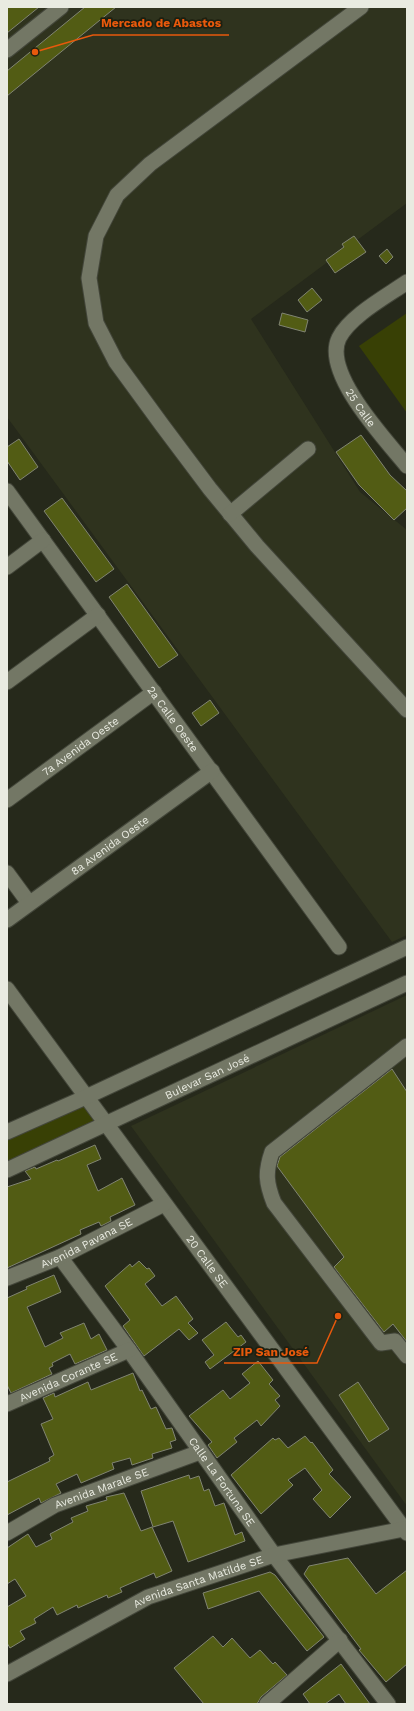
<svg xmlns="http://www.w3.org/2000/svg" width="414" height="1711" font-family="'Work Sans',sans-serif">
<rect width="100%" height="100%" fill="#26291b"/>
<g fill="#2f331e">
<polygon points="7,7 407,7 407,203 251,319 360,492 407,530 407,935 392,942 7,417"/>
<polygon points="407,995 407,1506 131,1126"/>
</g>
<g fill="#384005">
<polygon points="407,313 407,413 359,346"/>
<polygon points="86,1099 104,1125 7,1161 7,1129"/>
</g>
<g fill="#525c14" stroke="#808472">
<polygon points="7,7 39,7 7,33"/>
<polygon points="85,7 116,7 7,96 7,71"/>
<polygon points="354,236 366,252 335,273 326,260 344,247 342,244"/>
<polygon points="387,249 393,257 386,264 379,256"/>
<polygon points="312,288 322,300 307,312 298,300"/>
<polygon points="282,313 308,320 305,332 279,325"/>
<polygon points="361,435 390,475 407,491 407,508 394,520 359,485 336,452"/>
<polygon points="19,439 38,467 20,480 7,461 7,447"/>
<polygon points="62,498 114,569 96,582 44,511"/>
<polygon points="127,584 178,655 159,668 109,597"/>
<polygon points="210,700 219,713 201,726 192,713"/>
<polygon points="392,1069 407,1092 407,1342 393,1324 384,1332 334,1267 344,1257 277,1166 280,1157"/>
<polygon points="95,1145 101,1159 87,1165 98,1191 122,1178 135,1205 110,1217 111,1221 101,1226 99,1222 80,1230 81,1234 7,1268 7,1187 31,1179 25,1171 35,1167 36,1169 57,1160 58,1161"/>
<polygon points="139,1261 147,1269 149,1268 155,1276 145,1284 162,1306 176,1296 193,1319 188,1323 198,1333 189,1340 179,1329 144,1356 123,1326 130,1320 105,1286 130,1264 132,1267"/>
<polygon points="54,1275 61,1292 27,1307 45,1347 63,1338 60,1333 84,1323 91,1339 99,1334 107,1350 75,1364 70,1354 52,1363 53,1366 49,1368 52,1374 11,1393 7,1385 7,1298 27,1289 26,1287"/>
<polygon points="226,1322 238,1337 241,1335 246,1342 210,1369 205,1362 214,1355 202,1340"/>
<polygon points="258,1361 273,1380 269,1384 280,1396 275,1400 280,1406 261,1426 257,1420 234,1438 237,1442 217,1458 208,1445 212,1442 189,1416 223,1390 230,1399 250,1383 242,1374"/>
<polygon points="133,1373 140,1391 142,1390 151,1409 156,1407 166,1429 172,1428 176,1440 170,1442 172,1448 152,1454 153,1458 132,1465 130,1458 112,1463 114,1469 81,1483 77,1474 56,1484 61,1493 41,1503 39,1498 7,1515 7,1482 50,1461 49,1458 54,1455 41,1424 53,1419 43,1398 54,1393 55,1397 88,1382 91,1390"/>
<polygon points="358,1382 389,1429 369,1442 339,1395"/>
<polygon points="305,1436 311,1443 312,1442 333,1470 329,1474 351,1497 330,1518 313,1499 322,1490 305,1468 288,1480 293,1485 261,1514 231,1475 273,1438 275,1440 279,1438 288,1448"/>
<polygon points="189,1475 190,1479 199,1476 204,1491 209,1489 215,1506 224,1503 235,1535 242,1532 245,1541 188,1562 173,1521 153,1527 141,1491"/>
<polygon points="124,1493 141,1531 152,1527 172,1571 156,1578 154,1573 120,1588 122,1592 108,1598 107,1595 78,1608 77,1605 57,1615 53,1607 34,1619 36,1623 20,1631 25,1639 10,1648 7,1643 7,1607 26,1596 15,1579 7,1584 7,1548 28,1534 36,1547 52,1539 50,1534 73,1522 71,1518 88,1511 86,1506 107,1500 106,1497"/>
<polygon points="348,1558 376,1594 407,1570 407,1664 386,1682 359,1650 361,1649 304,1574 309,1566"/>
<polygon points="270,1572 275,1575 324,1637 307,1651 259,1591 208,1609 203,1593"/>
<polygon points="213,1636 223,1647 232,1638 250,1658 260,1650 273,1664 275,1662 287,1675 261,1697 257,1704 204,1704 174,1668"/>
<polygon points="341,1664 370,1704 346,1704 339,1694 325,1704 310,1704 303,1694"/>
</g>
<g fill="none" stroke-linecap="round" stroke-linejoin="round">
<g stroke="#43463a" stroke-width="17">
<g id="minor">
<polyline points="361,7 150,164 117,195 96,236 89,278 96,323 116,362 162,425 210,489 257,546 407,710"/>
<polyline points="7,50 61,7"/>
<path id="s1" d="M407 282C387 296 350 316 339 338 322 373 386 440 407 466"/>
<path id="s2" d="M7 491 339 947"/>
<polyline points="230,514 308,449"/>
<polyline points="7,567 43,540"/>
<polyline points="7,682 98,615"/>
<path id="s3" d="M7 800 154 692"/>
<polyline points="7,873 29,903"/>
<path id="s4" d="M7 920 212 771"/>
<path id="s5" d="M7 989 407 1533"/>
<path d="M407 1046 272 1152C265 1172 266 1183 274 1203L381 1343 395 1341 407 1356"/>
<polyline points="7,1132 86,1097 407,947"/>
<path id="s6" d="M7 1170 407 983"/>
<path id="s7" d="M60 1257 129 1350 274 1555 388 1704"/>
<path id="s8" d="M7 1278 60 1257 164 1204"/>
<path id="s9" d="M7 1404 129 1350"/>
<path id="s10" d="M7 1533 55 1505 200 1452"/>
<path id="s11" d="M7 1674 148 1597 274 1555 404 1529"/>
<polyline points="267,1704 340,1640"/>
</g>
</g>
<use href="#minor" stroke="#737765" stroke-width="15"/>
</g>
<g text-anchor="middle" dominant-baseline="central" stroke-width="3.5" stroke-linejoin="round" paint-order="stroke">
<g font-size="11" fill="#e9ebe1" stroke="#1d2011">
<text stroke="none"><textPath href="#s1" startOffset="165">25 Calle</textPath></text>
<text stroke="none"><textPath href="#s2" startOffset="282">2a Calle Oeste</textPath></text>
<text stroke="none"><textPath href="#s3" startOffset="91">7a Avenida Oeste</textPath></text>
<text stroke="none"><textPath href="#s4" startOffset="127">8a Avenida Oeste</textPath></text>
<text stroke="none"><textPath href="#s6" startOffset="221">Bulevar San José</textPath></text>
<text stroke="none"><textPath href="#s8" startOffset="87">Avenida Pavana SE</textPath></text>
<text stroke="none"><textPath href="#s5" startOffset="338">20 Calle SE</textPath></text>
<text stroke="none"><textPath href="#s9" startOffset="67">Avenida Corante SE</textPath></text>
<text stroke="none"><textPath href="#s7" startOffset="277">Calle La Fortuna SE</textPath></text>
<text stroke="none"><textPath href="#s10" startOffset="105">Avenida Marale SE</textPath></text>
<text stroke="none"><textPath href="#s11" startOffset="213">Avenida Santa Matilde SE</textPath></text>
</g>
</g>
<path fill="none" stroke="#e8590c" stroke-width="1.5" d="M35 52L93 35H229M338 1316L317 1363H224"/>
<g fill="#e8590c" stroke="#1d2011" stroke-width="1.5">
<circle cx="35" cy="52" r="4"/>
<circle cx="338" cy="1316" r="4"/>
</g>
<g font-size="12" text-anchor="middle" font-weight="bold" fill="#e8590c" stroke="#1d2011" stroke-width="3.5" stroke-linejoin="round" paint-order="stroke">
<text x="161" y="27">Mercado de Abastos</text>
<text x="271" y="1356">ZIP San José</text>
</g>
<rect width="414" height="1711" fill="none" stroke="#e9ebe1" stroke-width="16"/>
</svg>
